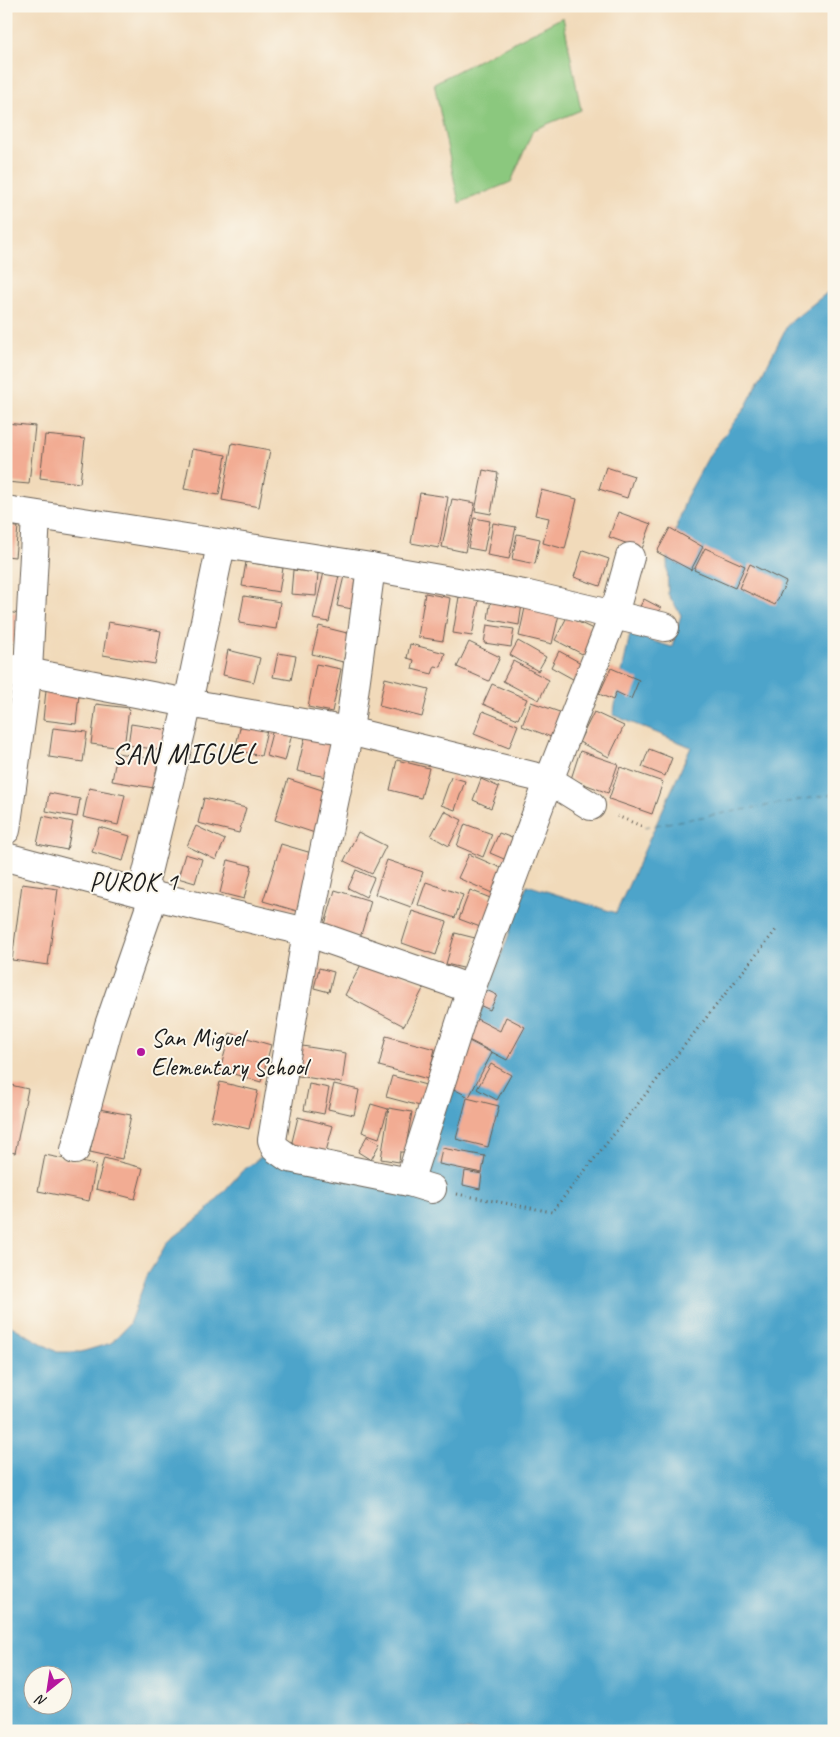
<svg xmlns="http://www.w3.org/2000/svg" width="840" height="1737" font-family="Caveat,sans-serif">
<rect width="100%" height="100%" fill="#fbf7ec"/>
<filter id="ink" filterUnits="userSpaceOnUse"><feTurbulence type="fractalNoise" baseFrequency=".02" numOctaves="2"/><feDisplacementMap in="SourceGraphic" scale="10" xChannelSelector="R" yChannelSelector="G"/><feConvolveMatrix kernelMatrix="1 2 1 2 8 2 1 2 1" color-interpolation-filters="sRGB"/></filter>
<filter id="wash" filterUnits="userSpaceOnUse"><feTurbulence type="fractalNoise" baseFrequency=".0096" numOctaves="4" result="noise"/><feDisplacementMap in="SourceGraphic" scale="20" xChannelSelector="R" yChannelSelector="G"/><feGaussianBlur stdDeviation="1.12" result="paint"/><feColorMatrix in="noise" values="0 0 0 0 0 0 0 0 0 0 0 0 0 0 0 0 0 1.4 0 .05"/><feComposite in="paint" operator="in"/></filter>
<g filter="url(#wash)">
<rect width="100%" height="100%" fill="#f1daba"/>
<polygon fill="#8bc87e" stroke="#54724d" points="563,17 581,110 533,130 511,182 459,203 434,83"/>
<path fill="#4da4ca" stroke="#346073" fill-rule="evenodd" d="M834 285V1731H6V1323L57 1352H81L111 1343 129 1324 147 1276 169 1241 205 1213 241 1172 262 1156 417 1186 527 885 616 913 691 747 613 715 630 634 672 647 681 615 668 594 667 558 686 498 710 454 745 408 788 324 828 292ZM32 1674H62V1704H32Z"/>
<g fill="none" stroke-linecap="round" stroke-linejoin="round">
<polyline stroke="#32596a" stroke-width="1" stroke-dasharray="6 5" stroke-linecap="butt" points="644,827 834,794"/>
</g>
<g id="blocks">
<g fill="#f2ac93">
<polygon points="6,423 35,426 29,484 6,482"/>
<polygon points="45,435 85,439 80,483 40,478"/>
<polygon points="232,443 270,450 259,507 222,500"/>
<polygon points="192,449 226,455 219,495 184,489"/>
<polygon points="606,467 634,476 627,498 599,489"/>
<polygon points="483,470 498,473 491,514 475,511"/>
<polygon points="541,490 577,499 565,549 543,543 549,518 535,515"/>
<polygon points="420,493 448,497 439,548 411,543"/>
<polygon points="452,499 475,503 465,552 442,547"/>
<polygon points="618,512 651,524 642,549 609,537"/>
<polygon points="474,518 490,521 484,551 468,548"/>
<polygon points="493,523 516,527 509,559 487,555"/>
<polygon points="6,526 18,527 15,557 6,556"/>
<polygon points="670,528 703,547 691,570 657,552"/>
<polygon points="517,534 540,539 535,564 512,559"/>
<polygon points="705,548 745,566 735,588 694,570"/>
<polygon points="583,550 609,559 600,586 574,577"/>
<polygon points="246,562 283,568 279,592 242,586"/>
<polygon points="750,564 786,582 775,605 739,588"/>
<polygon points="293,570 318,573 316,596 291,594"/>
<polygon points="324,572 339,575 329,622 313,619"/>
<polygon points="344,576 364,581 357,610 337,606"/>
<polygon points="425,593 450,598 443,641 418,637"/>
<polygon points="244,596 280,602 276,629 239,623"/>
<polygon points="459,597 479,600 472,636 453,633"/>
<polygon points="527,598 561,606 552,644 519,636"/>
<polygon points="491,599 522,604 519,625 488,619"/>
<polygon points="644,599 661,608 655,619 638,610"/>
<polygon points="6,612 28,615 24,645 6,642"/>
<polygon points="567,617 602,633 590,658 555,640"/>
<polygon points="108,622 161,631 155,664 103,655"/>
<polygon points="487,625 514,629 511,647 484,643"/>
<polygon points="319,626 351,634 343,662 312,654"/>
<polygon points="518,641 546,657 538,671 510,655"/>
<polygon points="469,642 500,657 489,681 457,667"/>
<polygon points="410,644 445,653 441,667 435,666 432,674 412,669 414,660 407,658"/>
<polygon points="228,650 260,658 254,682 223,675"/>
<polygon points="559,651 590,668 582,684 551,667"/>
<polygon points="278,653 296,656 291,680 273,677"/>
<polygon points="513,661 549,680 539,700 503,681"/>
<polygon points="316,664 341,669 332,712 308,707"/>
<polygon points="611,668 639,680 631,699 616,692 613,700 599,694"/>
<polygon points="6,673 14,674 7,715 6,715"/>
<polygon points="385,678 429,689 422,717 379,706"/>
<polygon points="492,684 527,699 518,719 483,704"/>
<polygon points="46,690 79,694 76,724 43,720"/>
<polygon points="531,702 568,715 559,740 522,726"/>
<polygon points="96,704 129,708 124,748 91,744"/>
<polygon points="483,711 518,725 509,748 474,734"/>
<polygon points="594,712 624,726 609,757 579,742"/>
<polygon points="243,715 269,721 261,756 235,750"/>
<polygon points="131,724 169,730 165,751 128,745"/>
<polygon points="274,725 293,730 285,761 266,756"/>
<polygon points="53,728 87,732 83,762 49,757"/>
<polygon points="306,733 339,740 331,778 297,771"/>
<polygon points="649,749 672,758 665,776 642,767"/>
<polygon points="580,751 618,764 608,793 571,779"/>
<polygon points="117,753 158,760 154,788 112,781"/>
<polygon points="397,760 429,768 421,798 390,790"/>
<polygon points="620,767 663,782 652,814 609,799"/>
<polygon points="451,777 465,781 455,810 441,805"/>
<polygon points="288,779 328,792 315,833 275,820"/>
<polygon points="481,779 499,787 491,808 473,800"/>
<polygon points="89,788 125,795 118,825 83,817"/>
<polygon points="49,793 80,799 77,817 46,811"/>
<polygon points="204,798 246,808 239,833 198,823"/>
<polygon points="444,811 462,820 449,846 431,836"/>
<polygon points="43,816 73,822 67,850 37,844"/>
<polygon points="465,824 492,834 483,857 457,846"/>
<polygon points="196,826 225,840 216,860 187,846"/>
<polygon points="99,827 130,836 123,861 92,852"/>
<polygon points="358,832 386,846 372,874 344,861"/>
<polygon points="499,833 520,841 511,862 490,853"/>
<polygon points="281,844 315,854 297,911 263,901"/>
<polygon points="185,854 202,859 195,883 178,878"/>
<polygon points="469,854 510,872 499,896 458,878"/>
<polygon points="228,860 252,866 244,899 220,893"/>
<polygon points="387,860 423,872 411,907 375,894"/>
<polygon points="356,870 374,878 366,897 348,888"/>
<polygon points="426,882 463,895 455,918 418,905"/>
<polygon points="22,884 58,889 48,965 12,960"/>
<polygon points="335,890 371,901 360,938 324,928"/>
<polygon points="470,890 498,901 488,930 459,919"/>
<polygon points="412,911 447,922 436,955 402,943"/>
<polygon points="455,933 475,938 467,969 446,964"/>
<polygon points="366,955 425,985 404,1026 345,995"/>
<polygon points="319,968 334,972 329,992 314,988"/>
<polygon points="482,988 497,995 490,1010 475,1003"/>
<polygon points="473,1017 500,1031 506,1017 525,1027 507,1060 463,1037"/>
<polygon points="230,1033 271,1045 261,1082 220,1070"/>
<polygon points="386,1036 435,1049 428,1079 379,1066"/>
<polygon points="467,1040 492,1053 469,1097 444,1084"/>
<polygon points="296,1045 346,1053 342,1083 292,1075"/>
<polygon points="491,1064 511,1075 497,1100 477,1089"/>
<polygon points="392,1076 426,1085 420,1106 386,1097"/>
<polygon points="220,1082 258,1091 249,1129 211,1120"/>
<polygon points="6,1084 28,1089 15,1153 6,1151"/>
<polygon points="309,1084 329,1088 324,1114 304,1110"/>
<polygon points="334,1084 359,1090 354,1115 328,1109"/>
<polygon points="467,1098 499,1106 488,1147 456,1139"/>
<polygon points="371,1104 388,1109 379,1138 362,1132"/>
<polygon points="389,1108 412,1112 405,1152 400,1152 399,1162 381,1159"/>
<polygon points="99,1109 131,1115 122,1159 90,1152"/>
<polygon points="298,1117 333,1126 325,1155 291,1146"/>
<polygon points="367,1136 380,1143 371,1160 358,1152"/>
<polygon points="442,1148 485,1156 482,1173 439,1164"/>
<polygon points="45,1155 96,1165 89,1201 38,1191"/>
<polygon points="104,1158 143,1168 135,1199 96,1189"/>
<polygon points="465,1171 482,1174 480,1189 463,1185"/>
</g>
</g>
</g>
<g filter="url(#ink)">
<use href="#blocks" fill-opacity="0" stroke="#675e53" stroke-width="1"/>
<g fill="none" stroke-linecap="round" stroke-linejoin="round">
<g stroke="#675e53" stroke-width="30">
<g id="minor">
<polyline points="6,510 371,567 524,594 665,627"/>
<polyline points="371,567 349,731 307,932 272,1140 275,1148 289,1158 409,1182 432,1189"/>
<polyline points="6,668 188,703 349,731 549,780 591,806"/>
<polyline points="6,830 28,671 36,516"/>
<polyline points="6,857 142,893 307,932 471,989"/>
<polyline points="142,893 188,703 221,545"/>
<polyline points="75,1150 109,1025 154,895"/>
<polyline points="409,1182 471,989 549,780 614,614 630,557"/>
</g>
</g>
<g stroke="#675e53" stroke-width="3" stroke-dasharray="1 4" stroke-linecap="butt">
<polyline points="617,816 644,827"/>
<polyline points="457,1194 552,1212 776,930"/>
</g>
<use href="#minor" stroke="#fff" stroke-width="28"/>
</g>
</g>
<circle fill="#b5179e" stroke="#fbf7ec" stroke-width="2" cx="141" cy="1052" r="5"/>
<g text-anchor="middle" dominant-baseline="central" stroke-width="4" stroke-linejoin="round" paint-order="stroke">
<g font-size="25" fill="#1c1c1c" stroke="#fbf7ec" text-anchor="start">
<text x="151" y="1038">San Miguel<tspan x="151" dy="29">Elementary School</tspan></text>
</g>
<g font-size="26" letter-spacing="1" fill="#1c1c1c" stroke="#fbf7ec">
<text x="134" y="881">PUROK 1</text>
</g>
<g font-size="28" letter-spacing="1" fill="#1c1c1c" stroke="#fbf7ec">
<text x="185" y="753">SAN MIGUEL</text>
</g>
</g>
<rect width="840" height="1737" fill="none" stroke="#fbf7ec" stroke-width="25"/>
<g transform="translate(48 1690) rotate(210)"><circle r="24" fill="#fbf7ec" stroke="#a29f99"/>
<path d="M0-4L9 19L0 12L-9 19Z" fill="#b5179e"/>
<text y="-8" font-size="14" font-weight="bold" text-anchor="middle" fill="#1c1c1c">N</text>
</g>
</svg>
